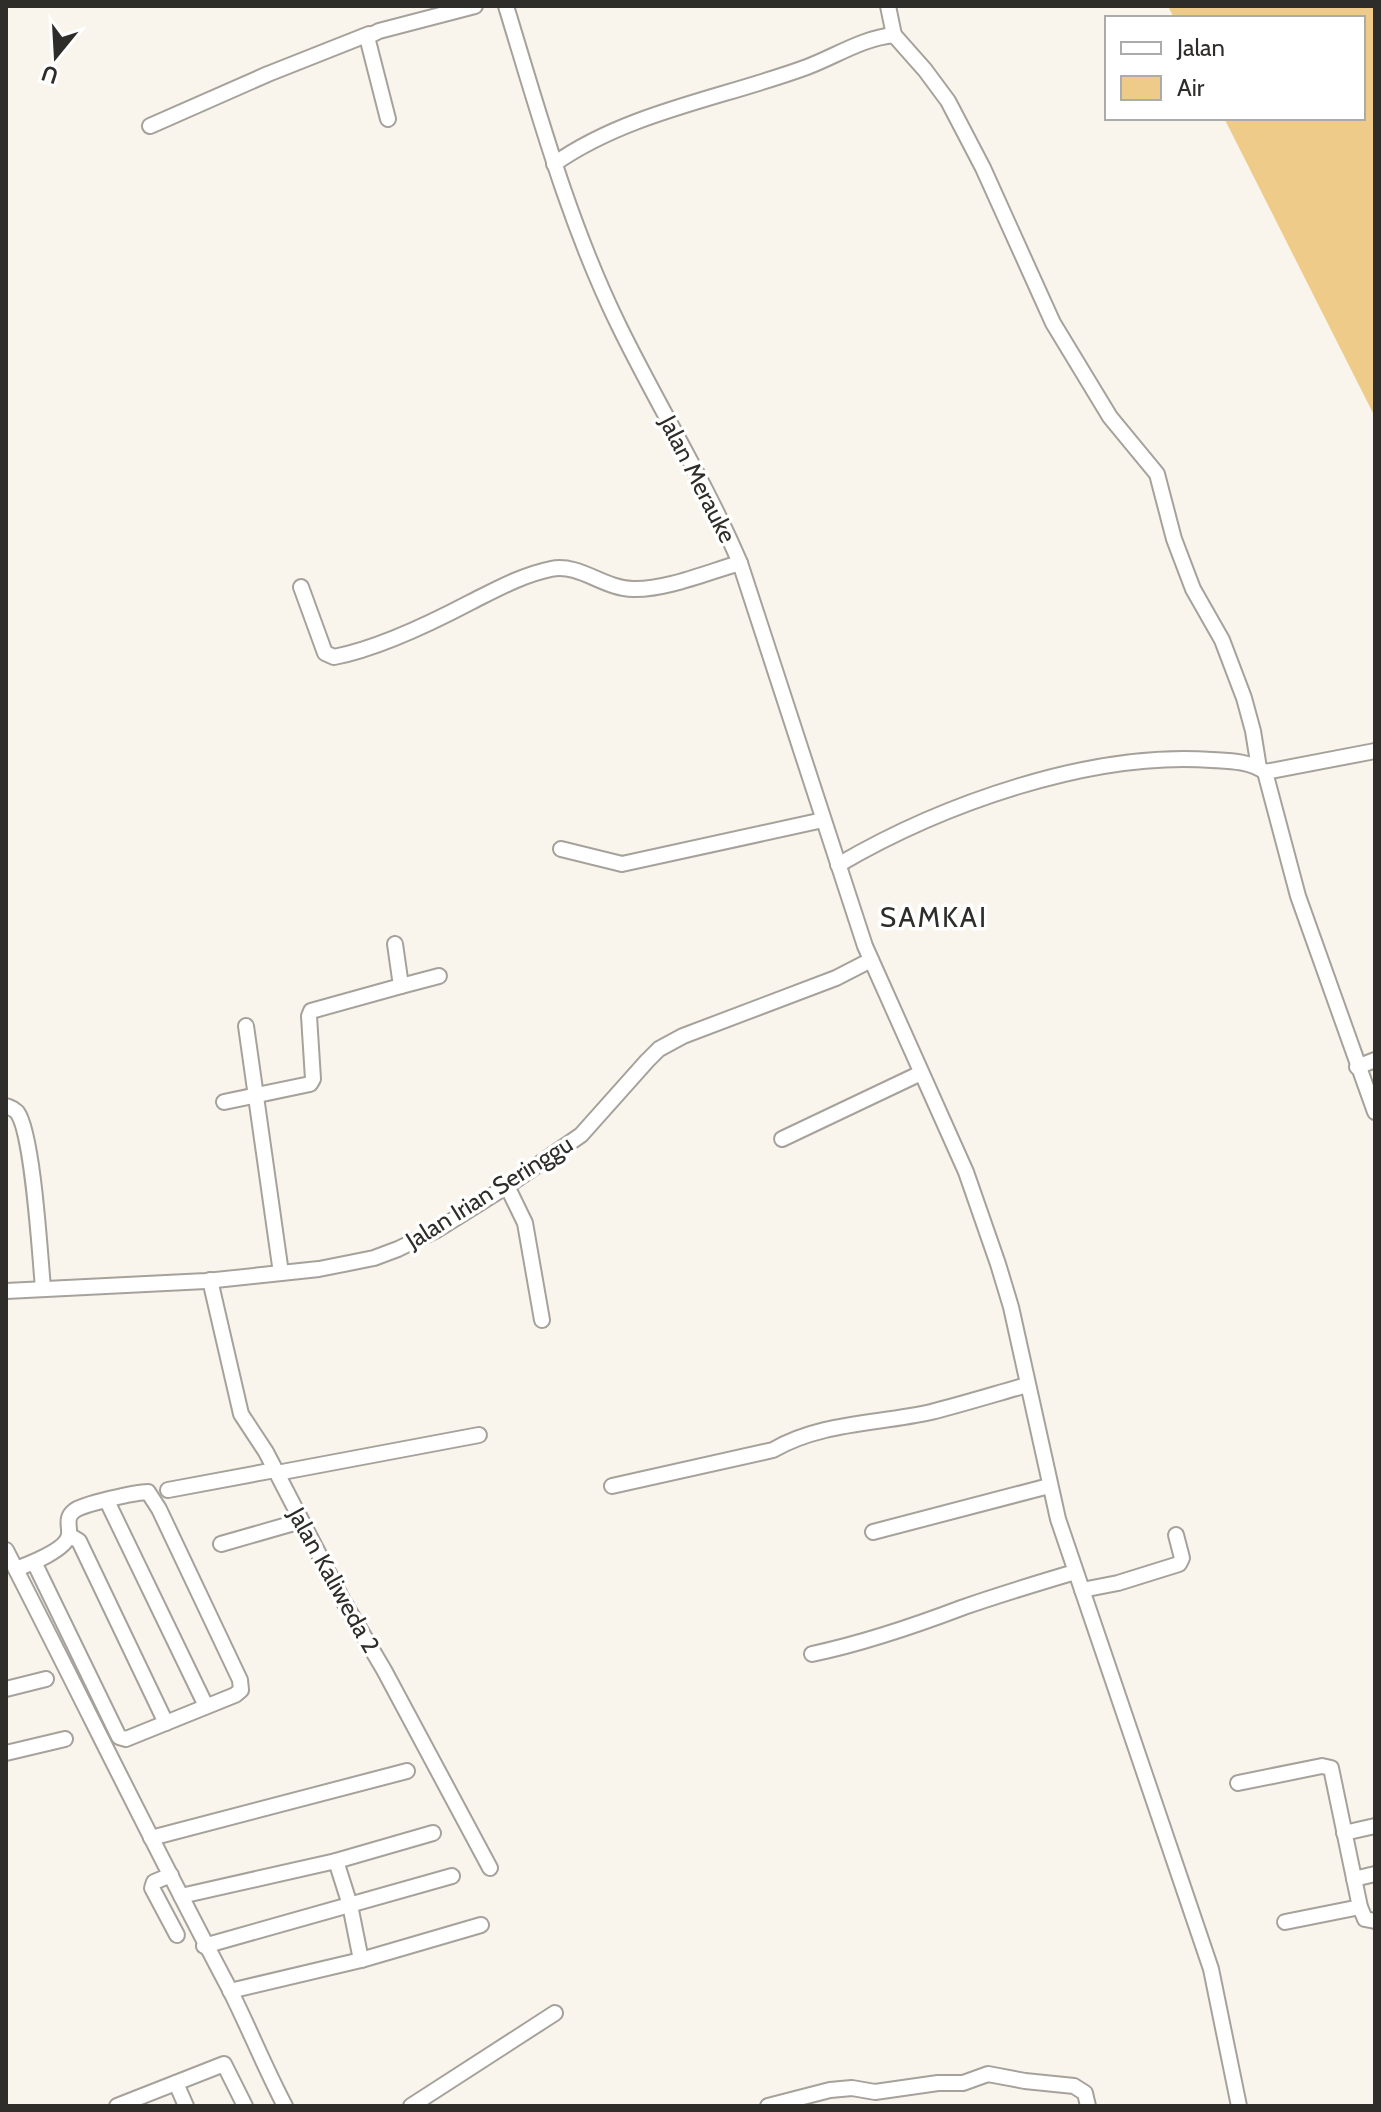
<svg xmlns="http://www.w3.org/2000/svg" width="1381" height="2112" font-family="Cabin,sans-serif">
<rect width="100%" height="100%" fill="#f9f5ed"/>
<polygon fill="#efcb89" points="1168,6 1375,6 1375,417 1224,118 1363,118 1363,18 1174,18"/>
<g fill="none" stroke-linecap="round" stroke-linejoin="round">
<g stroke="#a6a29b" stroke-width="18">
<g id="minor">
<path d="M506 6C539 114 569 224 619 326 658 406 705 481 740 563L865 946 966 1172 998 1264 1011 1307 1058 1519 1211 1969 1239 2106"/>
<polyline points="888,6 894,35"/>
<polyline points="388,119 367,37 379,31 475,6"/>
<polyline points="150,126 268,74 369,34"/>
<path d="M554 164C628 112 723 98 807 67 836 56 863 38 894 35L925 70 948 101 983 168 1053 323 1110 417 1157 474 1174 539 1193 589 1222 640 1244 698 1253 731 1259 768"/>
<path d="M301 587 325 653 334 657C376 649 433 622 471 602 497 589 522 575 551 569 580 563 604 589 633 589 666 590 708 572 740 563"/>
<polyline points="1265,772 1298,896 1375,1112"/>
<polyline points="561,849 622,864 823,820"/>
<path d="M838 865C942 804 1091 751 1212 760 1229 761 1250 761 1265 772L1375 751"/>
<polyline points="401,986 439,976"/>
<polyline points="246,1026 281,1273"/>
<polyline points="1357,1067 1375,1060"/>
<polyline points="224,1102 310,1084 313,1079 309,1016 311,1011 401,986 395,944"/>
<path d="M6 1106C11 1108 13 1108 17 1112 33 1133 40 1256 43 1288"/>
<polyline points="782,1139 921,1073"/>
<polyline points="507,1186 525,1223 542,1320"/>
<polyline points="210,1280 241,1414 266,1452 342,1599 384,1670 490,1868"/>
<polyline points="6,1291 206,1281 319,1269 374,1258 398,1249 437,1230 507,1186 581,1135 647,1061 659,1049 683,1036 836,978 871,960"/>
<polyline points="277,1473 479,1435"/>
<path d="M612 1486 773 1450C821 1422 878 1424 931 1412 963 1404 995 1394 1027 1385"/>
<polyline points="168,1490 275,1470"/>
<polyline points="107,1501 206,1706"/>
<polyline points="873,1532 1049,1486"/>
<polyline points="69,1535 79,1541 166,1723"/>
<polyline points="221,1544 301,1521"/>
<path d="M6 1550C81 1696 153 1845 230 1990 249 2028 265 2068 285 2106"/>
<path d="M16 1569C29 1564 66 1550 69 1535 70 1526 65 1518 74 1511 82 1504 137 1492 148 1492L159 1509 240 1680 241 1690 235 1695 126 1739 119 1737 34 1562"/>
<polyline points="1082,1590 1118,1583 1179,1564 1182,1558 1176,1535"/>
<path d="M812 1654C864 1643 914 1626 964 1607 1001 1594 1038 1583 1075 1572"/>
<polyline points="6,1689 46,1679"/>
<polyline points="6,1753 65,1739"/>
<polyline points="1238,1783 1322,1766 1331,1768 1360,1907 1365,1919 1375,1921"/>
<polyline points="1344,1833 1375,1826"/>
<polyline points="151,1838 407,1771"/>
<polyline points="336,1861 350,1905 361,1960"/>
<polyline points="171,1875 154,1882 152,1888 177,1935"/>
<polyline points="1354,1879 1375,1874"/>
<polyline points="181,1896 336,1861 433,1833"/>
<polyline points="1285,1922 1360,1907"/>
<polyline points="204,1946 452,1876"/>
<polyline points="230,1991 361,1960 481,1925"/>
<polyline points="176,2083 186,2106"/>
<polyline points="117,2106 224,2064 245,2106"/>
<polyline points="411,2106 555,2013"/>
<polyline points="768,2106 830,2090 852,2088 875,2092 938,2083 963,2083 988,2074 1025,2081 1074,2086 1085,2093 1088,2106"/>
</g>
</g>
<use href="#minor" stroke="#fff" stroke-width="14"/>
</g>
<g text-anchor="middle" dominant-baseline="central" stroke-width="7" stroke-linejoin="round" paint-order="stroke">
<g font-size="24" fill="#2e2d2a" stroke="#fff">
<text transform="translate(698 479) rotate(63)">Jalan Merauke</text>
<text transform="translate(489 1192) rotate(-32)">Jalan Irian Seringgu</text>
<text transform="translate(334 1580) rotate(61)">Jalan Kaliweda 2</text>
</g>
<g font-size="28" letter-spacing="2" fill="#2e2d2a" stroke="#fff">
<text x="934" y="917">SAMKAI</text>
</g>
</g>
<rect width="1381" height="2112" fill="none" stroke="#2e2d2a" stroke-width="16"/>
<rect x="1105" y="16" width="260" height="104" fill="#ffffff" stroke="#ababaa" stroke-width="2"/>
<rect x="1121" y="42" width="40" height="12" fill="#ffffff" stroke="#ababaa" stroke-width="2"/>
<text x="1177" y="56" font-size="24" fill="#2e2d2a">Jalan</text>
<rect x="1121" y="76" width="40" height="24" fill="#efcb89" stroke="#ababaa" stroke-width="2"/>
<text x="1177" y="96" font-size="24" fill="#2e2d2a">Air</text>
<g transform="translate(56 56) rotate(198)" stroke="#ffffff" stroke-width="6" paint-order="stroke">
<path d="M0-6L14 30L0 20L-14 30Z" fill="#2e2d2a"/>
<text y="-12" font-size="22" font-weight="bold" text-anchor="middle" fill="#2e2d2a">U</text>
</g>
</svg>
